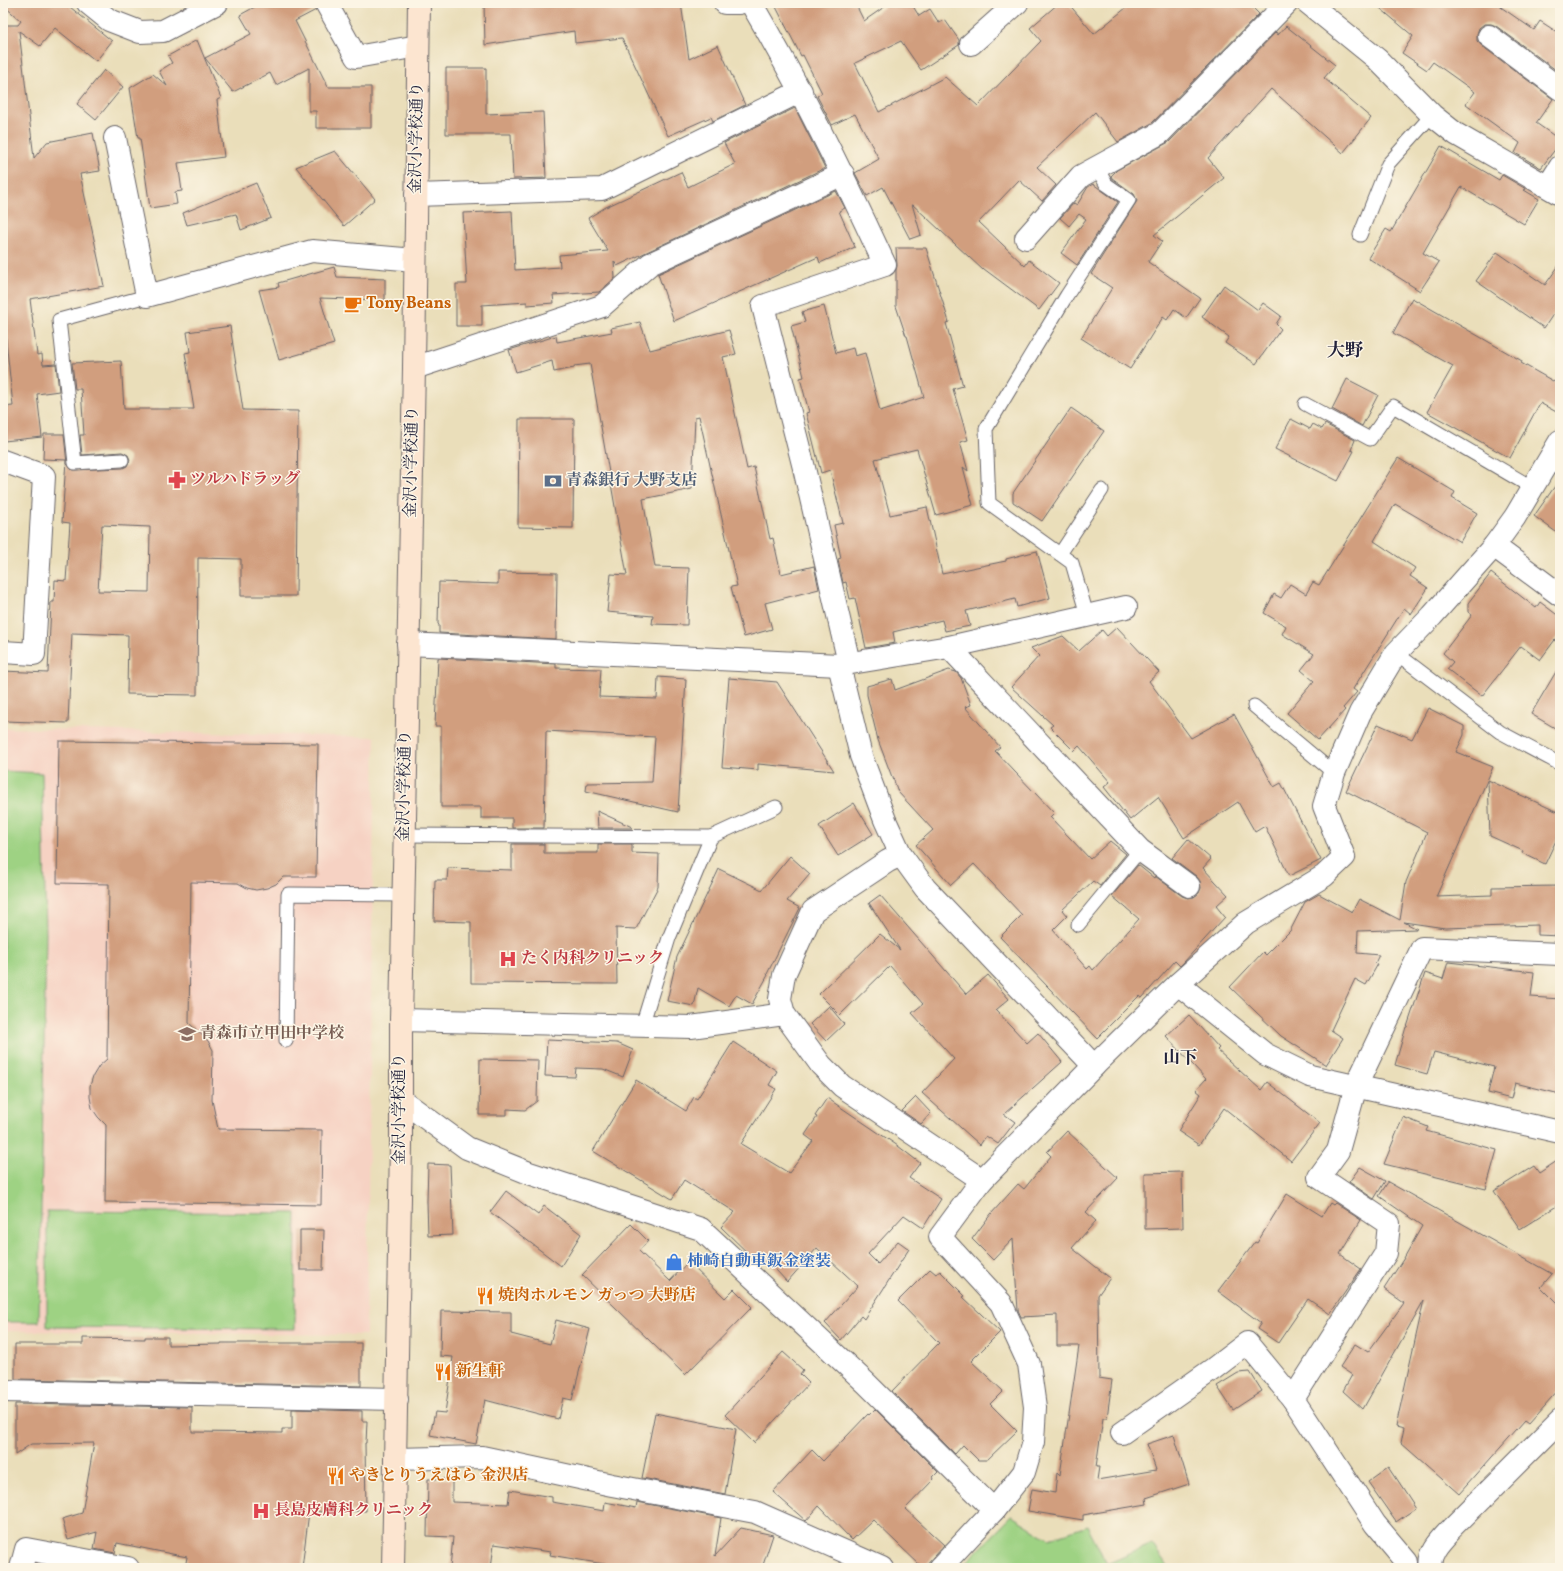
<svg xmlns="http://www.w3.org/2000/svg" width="1563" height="1571" font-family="Vollkorn,'Noto Serif JP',serif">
<rect width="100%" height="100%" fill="#fcf5e5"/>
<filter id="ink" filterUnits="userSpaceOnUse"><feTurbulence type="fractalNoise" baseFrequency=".025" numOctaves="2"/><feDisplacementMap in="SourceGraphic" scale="8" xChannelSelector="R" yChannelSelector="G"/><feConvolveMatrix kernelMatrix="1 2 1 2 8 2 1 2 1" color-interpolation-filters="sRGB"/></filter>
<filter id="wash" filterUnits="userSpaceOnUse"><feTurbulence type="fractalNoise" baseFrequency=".012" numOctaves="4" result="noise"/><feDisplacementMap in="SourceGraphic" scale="16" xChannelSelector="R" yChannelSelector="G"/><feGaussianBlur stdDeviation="0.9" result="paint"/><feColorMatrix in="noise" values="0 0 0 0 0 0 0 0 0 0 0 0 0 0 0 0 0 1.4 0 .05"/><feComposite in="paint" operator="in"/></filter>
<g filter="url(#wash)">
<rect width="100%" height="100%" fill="#eadeba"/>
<polygon fill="#f6d2c3" points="3,728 375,737 366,1335 3,1331"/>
<g fill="#9ed283" stroke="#607a5f">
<polygon points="3,771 42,773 46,934 39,1322 3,1322"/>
<polygon points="47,1211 296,1213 295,1329 47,1327"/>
<polygon points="1012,1516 1049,1539 1087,1526 1107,1564 1152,1544 1169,1568 961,1568"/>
</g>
<g id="blocks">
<g fill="#d19e7e" fill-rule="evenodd">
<polygon points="3,3 74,3 70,7 112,41 96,61 55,28 40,46 19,31 34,158 47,142 93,133 100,171 80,174 104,286 30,299 37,355 42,354 43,365 56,364 59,391 37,394 42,437 4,441 3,407 13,406 3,311 3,309 7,308 3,277 3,25 18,25 21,21 3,5"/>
<polygon points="262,3 314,3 316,10 295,21 328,87 371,87 371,128 316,128 316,111 309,111 309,68 276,85 270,73 233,92 205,58 251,34 240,15"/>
<polygon points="484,3 681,3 689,59 718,45 745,105 713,121 711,117 668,136 622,38 575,43 574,31 485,45"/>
<polygon points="774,3 855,3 864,21 890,3 911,3 919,16 930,9 939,23 945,20 959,40 959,45 921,70 901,41 855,63 879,112 945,77 978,106 1041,41 1030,28 1059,3 1068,3 1094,34 1132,3 1248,3 1259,14 1152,123 1118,142 1095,112 1037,167 1056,185 1042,201 1019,180 979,222 1025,266 1029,260 1059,283 1039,310 984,269 983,270 912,204 921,235 910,239 883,187 867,196 855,173 879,159 855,114 832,125 817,96 822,93 803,55 801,56"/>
<polygon points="1374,3 1495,3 1534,30 1540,21 1560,34 1560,73 1496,26 1491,24 1484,24 1479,28 1477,34 1477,41 1482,46 1553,99 1536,123 1560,140 1560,143 1541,168 1515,153 1520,143 1466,104 1475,92 1433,62 1427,70 1402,53 1413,36"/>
<polygon points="1286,26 1335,65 1324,78 1371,118 1343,153 1271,89 1208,158 1224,178 1154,235 1162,241 1148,262 1200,298 1186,318 1174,309 1167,320 1163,317 1130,369 1081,338 1112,288 1091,274 1137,201 1134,194 1112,178 1111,176 1117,170 1169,142 1276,32 1278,35"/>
<polygon points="197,40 221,98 217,100 224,157 178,163 182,191 175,192 177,204 150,208 140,138 138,138 130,88 153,74 167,86 159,71 172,63 168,56"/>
<polygon points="446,68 486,68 486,114 543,112 546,178 513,179 511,134 446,134"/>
<polygon points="104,70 123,87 96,120 77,104"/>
<polygon points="795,108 825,168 617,266 614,261 615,278 599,292 553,295 554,303 527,305 527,302 482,305 482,326 456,326 456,284 467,284 463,213 512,211 515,270 560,267 559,255 608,251 588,218 606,207 681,172 688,187 735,164 724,143"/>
<polygon points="1441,146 1499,180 1502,175 1526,189 1524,190 1539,199 1524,224 1461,187 1423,253 1439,262 1420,291 1368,258 1386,229 1391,232"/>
<polygon points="335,151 375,199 344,226 296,167"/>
<polygon points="256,183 271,218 241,230 236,214 187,225 183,213"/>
<polygon points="1093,184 1118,202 1077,265 1061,253 1086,219 1079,214 1069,226 1060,218 1074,203 1077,205 1088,187"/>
<polygon points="836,191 845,208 839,211 855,247 820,263 818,257 674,321 658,274"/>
<polygon points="896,248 926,248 949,322 946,323 963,386 953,389 968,440 960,442 968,471 963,467 973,505 936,515 917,449 875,459 890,515 927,507 942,574 1006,561 1006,559 1037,551 1050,598 1017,607 1015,599 966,611 970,626 945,631 942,620 893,632 895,643 866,648 855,598 850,599 846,582 843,583 838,559 841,558 834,525 843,523 830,470 821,473 806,413 809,412 800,378 804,377 791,326 805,322 802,312 824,306 836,353 853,348 855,356 865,353 880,411 924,397 907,336 906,336 896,306 896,270 897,266"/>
<polygon points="1497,252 1545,285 1560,264 1560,304 1544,328 1476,281"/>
<polygon points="334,267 337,277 385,279 385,300 320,298 334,344 279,360 259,290 279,287 278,283"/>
<polygon points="1224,285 1258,310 1263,303 1281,316 1276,324 1281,329 1256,364 1225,343 1229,337 1202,317"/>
<polygon points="1412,298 1522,361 1521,363 1560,385 1560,414 1540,403 1510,458 1427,412 1453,366 1393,333"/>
<polygon points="640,322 650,350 729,330 736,354 723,357 747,469 754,467 770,539 773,538 781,574 814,566 819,589 765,603 772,629 744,637 731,587 737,586 699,416 695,417 692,489 643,499 655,567 689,568 687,625 652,624 653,616 607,612 611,574 627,575 590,364 574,366 574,368 554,372 552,361 516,372 509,350 556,336 557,342 612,332 611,328"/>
<path d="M230 326 243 410 298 411 296 596H241V559L198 558 197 695 127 694 128 635 72 633 68 723 3 721V671L48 673 51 602H54L55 580 66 581 70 523 62 522 66 460 43 459 44 434H64L67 464 72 470 123 468 127 466 130 460 128 455 122 452 82 455 80 435H84L81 389H75L72 363 121 361 124 409H194L185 353 190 352 187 332ZM102 525 150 527 149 592 98 591Z"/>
<polygon points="1347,379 1378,395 1362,426 1332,409"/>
<polygon points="1071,408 1104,431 1042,521 1013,502 1013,493"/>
<polygon points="519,419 574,419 573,528 518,527"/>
<polygon points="1291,419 1310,429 1313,424 1322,429 1325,424 1355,440 1351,450 1354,451 1338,481 1275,449"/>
<polygon points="1398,458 1455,492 1452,498 1477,513 1460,542 1395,504 1374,541 1415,568 1410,576 1428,588 1411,614 1404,608 1353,689 1357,692 1343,708 1345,710 1318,740 1287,713 1314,681 1301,670 1314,654 1282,634 1286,626 1264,613 1274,594 1281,598 1290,584 1306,594 1313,582 1319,585"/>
<polygon points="1560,479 1560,535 1534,516"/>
<polygon points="498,572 557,573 556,639 439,633 439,625 438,624 439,582 498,584"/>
<polygon points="1491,573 1536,608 1540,602 1560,617 1560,633 1540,660 1521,646 1482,696 1447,669 1453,662 1443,653 1472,615 1468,612 1468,603"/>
<polygon points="1117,627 1159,672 1149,681 1191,738 1234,714 1274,787 1281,783 1321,860 1289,876 1265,826 1255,832 1238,802 1184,838 1158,797 1130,820 1104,787 1110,782 1079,746 1074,751 1050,727 1053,725 1011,687 1039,656 1031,648 1063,636 1079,651 1102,630 1107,636"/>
<polygon points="438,658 556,664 556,668 601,669 599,697 657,699 658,677 686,679 678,812 586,791 587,783 652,782 655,737 546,731 544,828 512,828 512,818 481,818 481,807 441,807 441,726 435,726"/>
<polygon points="1560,665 1560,731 1531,714"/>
<polygon points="949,670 956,672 961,678 971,705 965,707 1000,747 995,751 1054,813 1050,817 1090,859 1110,841 1126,854 1100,886 1093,881 1062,910 1067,916 1053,930 1087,969 1090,966 1093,970 1139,919 1112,896 1138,865 1154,878 1155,876 1182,896 1188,898 1194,897 1199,893 1201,888 1200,881 1196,876 1172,858 1188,839 1211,859 1203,868 1228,895 1216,906 1225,917 1184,962 1180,966 1175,961 1142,998 1139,996 1097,1038 1000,937 1022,915 974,864 951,885 916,845 933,830 898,792 893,778 894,777 892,777 878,740 867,695 867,686 892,679 895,690"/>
<polygon points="729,678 777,682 834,771 758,764 758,770 722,767"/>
<polygon points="1428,708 1464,726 1464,735 1456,752 1493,767 1436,897 1492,895 1492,887 1560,886 1560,936 1538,935 1538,925 1445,928 1404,922 1417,929 1358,931 1357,953 1379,955 1375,963 1378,964 1366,985 1355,979 1331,1030 1343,1038 1326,1065 1281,1036 1230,987 1263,952 1266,955 1290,931 1305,902 1319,894 1352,912 1359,899 1400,920 1406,882 1427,832 1346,791 1378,724 1412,739"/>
<polygon points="59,741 318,744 316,877 283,877 276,884 267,888 256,890 247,888 238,883 191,882 189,1023 208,1041 213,1050 212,1100 218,1129 322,1130 321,1205 105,1202 106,1125 98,1117 92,1108 90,1097 90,1086 93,1076 99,1066 107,1059 109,884 57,883"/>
<polygon points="1488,780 1560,813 1560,832 1545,864 1522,853 1523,851 1490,836"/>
<polygon points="854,803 873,834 838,856 819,826"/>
<polygon points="597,811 632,827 632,828 598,828"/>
<polygon points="512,844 544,844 544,853 598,853 598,844 632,844 632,853 659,854 658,887 636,929 616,928 617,984 471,983 471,922 434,921 435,880 447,880 448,868 512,870"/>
<polygon points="790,856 810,874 787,901 800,908 767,974 768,975 752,1004 736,995 729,1006 698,988 694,1006 667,1001 677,957 719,869 762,890"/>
<polygon points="880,895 966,994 988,975 1009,999 996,1010 1027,1043 1038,1033 1062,1062 1004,1114 1015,1122 998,1144 986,1136 980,1145 922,1093 954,1059 912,1013 923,1004 890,966 840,1015 819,994 880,934 900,950 869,903"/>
<polygon points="1448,962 1534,972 1531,997 1560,999 1560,1094 1515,1083 1511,1099 1488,1093 1494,1067 1434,1052 1427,1074 1395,1065 1406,1027 1407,1027 1425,973 1443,979"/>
<polygon points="829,1006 844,1024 826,1041 810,1024"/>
<polygon points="1189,1015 1219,1048 1217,1050 1261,1090 1267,1082 1320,1123 1291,1161 1224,1108 1199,1145 1178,1131 1201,1094 1196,1090 1206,1079 1166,1036"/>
<polygon points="547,1040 617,1043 633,1050 623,1077 603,1069 576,1068 575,1077 545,1076"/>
<polygon points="733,1042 777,1071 769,1085 776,1089 741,1144 789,1173 813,1141 805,1135 817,1117 815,1116 827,1098 898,1146 920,1163 909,1178 941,1199 923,1228 904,1215 868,1254 878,1264 898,1241 909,1249 864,1319 861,1316 841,1340 825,1323 858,1286 817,1248 787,1282 766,1259 760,1265 721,1227 735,1212 684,1180 672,1199 593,1151 636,1080 686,1111 694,1097 697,1099"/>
<polygon points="480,1059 538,1060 537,1101 525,1110 507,1109 507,1115 479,1115"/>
<polygon points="916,1097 931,1113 921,1124 902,1111"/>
<polygon points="1403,1117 1428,1127 1426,1131 1497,1150 1486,1189 1384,1164"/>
<polygon points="1067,1131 1118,1178 1086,1212 1096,1221 1072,1248 1110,1278 1098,1295 1099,1378 1112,1380 1107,1418 1103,1418 1096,1467 1099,1467 1097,1480 1156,1470 1147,1444 1174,1435 1189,1484 1146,1498 1147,1504 1083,1515 1083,1520 1028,1511 1032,1489 1055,1493 1057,1472 1060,1475 1079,1346 1057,1346 1057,1315 1021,1317 1018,1310 1013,1239 993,1260 972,1239 991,1214 1018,1184 1024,1189 1051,1156 1047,1152"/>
<polygon points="1560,1159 1560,1204 1520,1229 1494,1191 1534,1166 1539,1173"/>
<polygon points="428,1164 450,1165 453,1235 428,1236 427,1201"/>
<polygon points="1360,1167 1385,1181 1374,1199 1349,1182"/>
<polygon points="1182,1172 1183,1228 1145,1229 1145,1173"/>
<polygon points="1388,1182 1552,1274 1541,1287 1560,1306 1560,1388 1528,1424 1524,1421 1459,1494 1401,1443 1404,1428 1396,1426 1424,1300 1363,1409 1343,1391 1352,1375 1340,1367 1355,1344 1368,1352 1404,1303 1384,1289 1404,1258 1422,1226 1379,1196"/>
<polygon points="506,1191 538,1215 544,1206 581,1234 561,1266 490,1212"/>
<polygon points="1287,1194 1322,1216 1330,1203 1333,1205 1335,1203 1361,1220 1340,1254 1361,1269 1330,1314 1308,1299 1278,1343 1257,1329 1261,1323 1218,1291 1255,1242 1257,1243"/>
<polygon points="631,1224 648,1241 639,1251 670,1281 688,1262 725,1298 734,1289 752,1307 685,1375 582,1275"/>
<polygon points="300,1230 324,1230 323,1270 300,1270"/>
<polygon points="930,1269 936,1274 940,1271 965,1296 963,1297 1000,1332 971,1361 1003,1391 990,1404 1017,1431 987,1460 978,1460 963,1445 955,1454 892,1391 939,1343 898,1301"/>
<polygon points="441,1311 511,1312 511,1334 550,1344 556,1320 590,1329 572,1400 563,1398 558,1419 485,1400 476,1444 430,1435 435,1412 445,1413 453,1357 440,1356"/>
<polygon points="145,1337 168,1337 168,1345 221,1344 221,1343 361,1343 361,1386 15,1379 15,1344 83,1344 83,1338 145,1339"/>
<polygon points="783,1352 803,1370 800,1374 809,1383 754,1443 725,1415"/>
<polygon points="1250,1372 1262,1391 1233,1410 1217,1386 1238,1373"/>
<polygon points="15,1404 192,1407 192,1432 282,1433 282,1429 292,1429 292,1409 362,1411 362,1421 367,1421 366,1443 365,1443 366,1511 309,1512 302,1568 185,1568 187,1557 117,1543 115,1553 94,1549 97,1532 68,1540 62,1519 82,1513 94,1443 31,1444 15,1455"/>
<polygon points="875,1409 938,1472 933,1477 934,1479 905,1509 944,1545 923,1568 873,1520 852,1540 819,1506 806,1521 773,1492 812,1450 823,1461 868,1414 869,1415"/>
<polygon points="655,1413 736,1429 725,1494 642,1478"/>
<polygon points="1389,1467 1416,1508 1396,1522 1368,1482"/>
<polygon points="428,1479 452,1479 452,1502 508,1504 510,1490 552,1497 552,1502 604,1511 605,1502 636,1508 637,1502 721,1518 715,1556 741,1528 773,1535 762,1568 628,1568 550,1555 551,1552 494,1544 491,1568 450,1568 453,1537 427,1536"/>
</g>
</g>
</g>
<g filter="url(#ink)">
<use href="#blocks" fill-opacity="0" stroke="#686467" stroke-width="1"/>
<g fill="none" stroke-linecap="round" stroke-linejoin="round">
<g stroke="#686467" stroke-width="15">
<g id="lane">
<polyline points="1360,235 1388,164 1432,115"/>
<polyline points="1305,404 1370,439 1393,406 1533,488"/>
<polyline points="122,460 75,463 59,320 147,296"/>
<polyline points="1060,554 1102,490"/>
<polyline points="1087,615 1072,563 989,503 986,429 1067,295 1129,200 1106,184 1097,168"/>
<polyline points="1396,653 1500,732 1560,764"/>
<polyline points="1254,706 1334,773"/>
<polyline points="405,835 711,837"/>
<polyline points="1078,925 1140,850"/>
<polyline points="642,1026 669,938 711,837 776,807"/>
<polyline points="286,1041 288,894 403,895"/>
</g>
</g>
<g stroke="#686467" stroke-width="24">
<g id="street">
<polyline points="88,3 109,20 140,32 163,31 217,3"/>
<polyline points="326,3 356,57 418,46"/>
<polyline points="725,3 739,3"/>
<path d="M751 3C801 88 844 176 885 265L763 306 804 468 849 663"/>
<polyline points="1308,3 1377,59 1432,115 1456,134 1560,194"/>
<polyline points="1489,36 1560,89"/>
<polyline points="971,44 1017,3"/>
<polyline points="115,138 147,296 312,251 415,260"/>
<polyline points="1548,186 1560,167"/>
<polyline points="416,195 602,189 801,91"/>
<polyline points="1026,238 1081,176 1160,133 1287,3"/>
<polyline points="414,368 602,306 650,264 843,174"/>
<polyline points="3,461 44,476 34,654 3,652"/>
<polyline points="1494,546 1560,595"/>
<polyline points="408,644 839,665 949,647 1126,607"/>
<polyline points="949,647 1140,850 1189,886"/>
<polyline points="839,665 861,756 885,820 901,855 925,888 1094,1066 1178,984 1246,923 1324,876 1344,857 1324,806 1334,773 1360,713 1396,653 1432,616 1494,546 1515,517 1560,441"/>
<polyline points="901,855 888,861 813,911 784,975 780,999 784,1014 821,1065 842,1086 982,1180"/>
<polyline points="1178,984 1265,1054 1310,1076 1560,1132"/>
<polyline points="401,1020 691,1027 784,1014"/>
<polyline points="400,1099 467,1148 529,1173 701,1229 866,1383 994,1510 940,1568"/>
<polyline points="3,1391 397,1399"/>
<polyline points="1122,1433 1213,1369 1247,1343 1293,1399"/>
<polyline points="395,1459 482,1457 612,1485 755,1512 882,1568"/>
<polyline points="994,1510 1024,1472 1033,1442 1035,1407 1029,1364 1001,1303 940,1237 982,1180 1094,1066"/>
<polyline points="1407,1562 1375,1524 1293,1399 1386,1253 1389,1224 1319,1177 1338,1151 1356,1086 1422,948 1560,954"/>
<polyline points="21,1568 26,1549 128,1568"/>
<path d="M1431 1568C1427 1552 1443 1538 1453 1527L1560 1420"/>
</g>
</g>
<g stroke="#686467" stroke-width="24">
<polyline id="secondary" points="393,1568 401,1145 401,1020 414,368 419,3"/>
</g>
<use href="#lane" stroke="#fff" stroke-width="13"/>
<use href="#street" stroke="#fff" stroke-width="22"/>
<use href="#secondary" stroke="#fce5d0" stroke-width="22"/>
</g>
</g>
<defs>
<g id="cafe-bare" transform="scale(1.38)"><path d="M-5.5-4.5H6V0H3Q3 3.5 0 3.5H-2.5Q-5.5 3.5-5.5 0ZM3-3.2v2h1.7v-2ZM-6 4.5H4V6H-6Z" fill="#e8710a" stroke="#fcf5e5" stroke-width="2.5" paint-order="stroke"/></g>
<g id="pharmacy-bare" transform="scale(1.38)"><path d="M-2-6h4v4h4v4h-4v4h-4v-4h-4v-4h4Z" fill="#e0444e" stroke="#fcf5e5" stroke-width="2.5" paint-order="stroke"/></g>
<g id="bank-bare" transform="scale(1.38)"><path d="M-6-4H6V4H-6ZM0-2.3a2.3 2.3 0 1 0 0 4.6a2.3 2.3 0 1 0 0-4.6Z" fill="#5c6f8a" stroke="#fcf5e5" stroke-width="2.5" paint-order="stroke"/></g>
<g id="hospital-bare" transform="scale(1.38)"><path d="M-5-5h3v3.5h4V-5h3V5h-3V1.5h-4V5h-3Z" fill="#e0444e" stroke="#fcf5e5" stroke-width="2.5" paint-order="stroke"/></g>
<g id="school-bare" transform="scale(1.38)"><path d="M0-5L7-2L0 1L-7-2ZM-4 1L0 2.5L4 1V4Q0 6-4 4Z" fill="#8d6e63" stroke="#fcf5e5" stroke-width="2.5" paint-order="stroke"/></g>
<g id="shop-bare" transform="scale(1.38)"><path d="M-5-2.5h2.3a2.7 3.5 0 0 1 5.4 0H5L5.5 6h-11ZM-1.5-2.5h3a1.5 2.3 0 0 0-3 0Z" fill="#3f7fe0" stroke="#fcf5e5" stroke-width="2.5" paint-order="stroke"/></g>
<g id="restaurant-bare" transform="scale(1.38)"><path d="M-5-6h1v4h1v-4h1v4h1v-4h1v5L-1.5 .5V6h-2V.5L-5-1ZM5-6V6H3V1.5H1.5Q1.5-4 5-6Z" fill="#e8710a" stroke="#fcf5e5" stroke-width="2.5" paint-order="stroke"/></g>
</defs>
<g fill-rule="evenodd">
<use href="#cafe-bare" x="353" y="304"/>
<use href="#pharmacy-bare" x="177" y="480"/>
<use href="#bank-bare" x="553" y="481"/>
<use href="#hospital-bare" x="508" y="959"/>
<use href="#school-bare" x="187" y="1034"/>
<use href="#shop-bare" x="674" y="1262"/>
<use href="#restaurant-bare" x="485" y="1296"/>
<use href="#restaurant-bare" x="443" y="1372"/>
<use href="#restaurant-bare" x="336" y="1476"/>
<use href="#hospital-bare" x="261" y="1511"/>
</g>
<g text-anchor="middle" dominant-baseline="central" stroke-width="3" stroke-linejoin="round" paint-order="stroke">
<g font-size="16" fill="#22223b" stroke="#fcf5e5">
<text transform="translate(417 138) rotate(-89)">金沢小学校通り</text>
<text transform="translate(412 462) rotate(-89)">金沢小学校通り</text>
<text transform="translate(405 786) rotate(-89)">金沢小学校通り</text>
<text transform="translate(400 1109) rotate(-90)">金沢小学校通り</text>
</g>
<g font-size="16" font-weight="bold" fill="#c56008" stroke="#fcf5e5" text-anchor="start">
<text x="366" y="304">Tony Beans</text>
<text x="498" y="1296">焼肉ホルモン ガっつ 大野店</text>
<text x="456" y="1372">新生軒</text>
<text x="349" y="1476">やきとりうえはら 金沢店</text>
</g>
<g font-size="16" font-weight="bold" fill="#be3a42" stroke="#fcf5e5" text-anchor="start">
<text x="190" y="480">ツルハドラッグ</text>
<text x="521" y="959">たく内科クリニック</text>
<text x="274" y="1511">長島皮膚科クリニック</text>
</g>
<g font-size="16" font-weight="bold" fill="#4e5e75" stroke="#fcf5e5" text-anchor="start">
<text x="566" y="481">青森銀行 大野支店</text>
</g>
<g font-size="16" font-weight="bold" fill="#785e54" stroke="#fcf5e5" text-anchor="start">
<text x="200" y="1034">青森市立甲田中学校</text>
</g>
<g font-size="16" font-weight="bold" fill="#366cbe" stroke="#fcf5e5" text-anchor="start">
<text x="687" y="1262">柿崎自動車鈑金塗装</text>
</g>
<g font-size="17" font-weight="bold" fill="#22223b" stroke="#fcf5e5">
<text x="1180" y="1058">山下</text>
</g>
<g font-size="18" font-weight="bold" fill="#22223b" stroke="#fcf5e5">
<text x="1345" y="351">大野</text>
</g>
</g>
<rect width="1563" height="1571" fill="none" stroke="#fcf5e5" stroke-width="16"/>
</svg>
